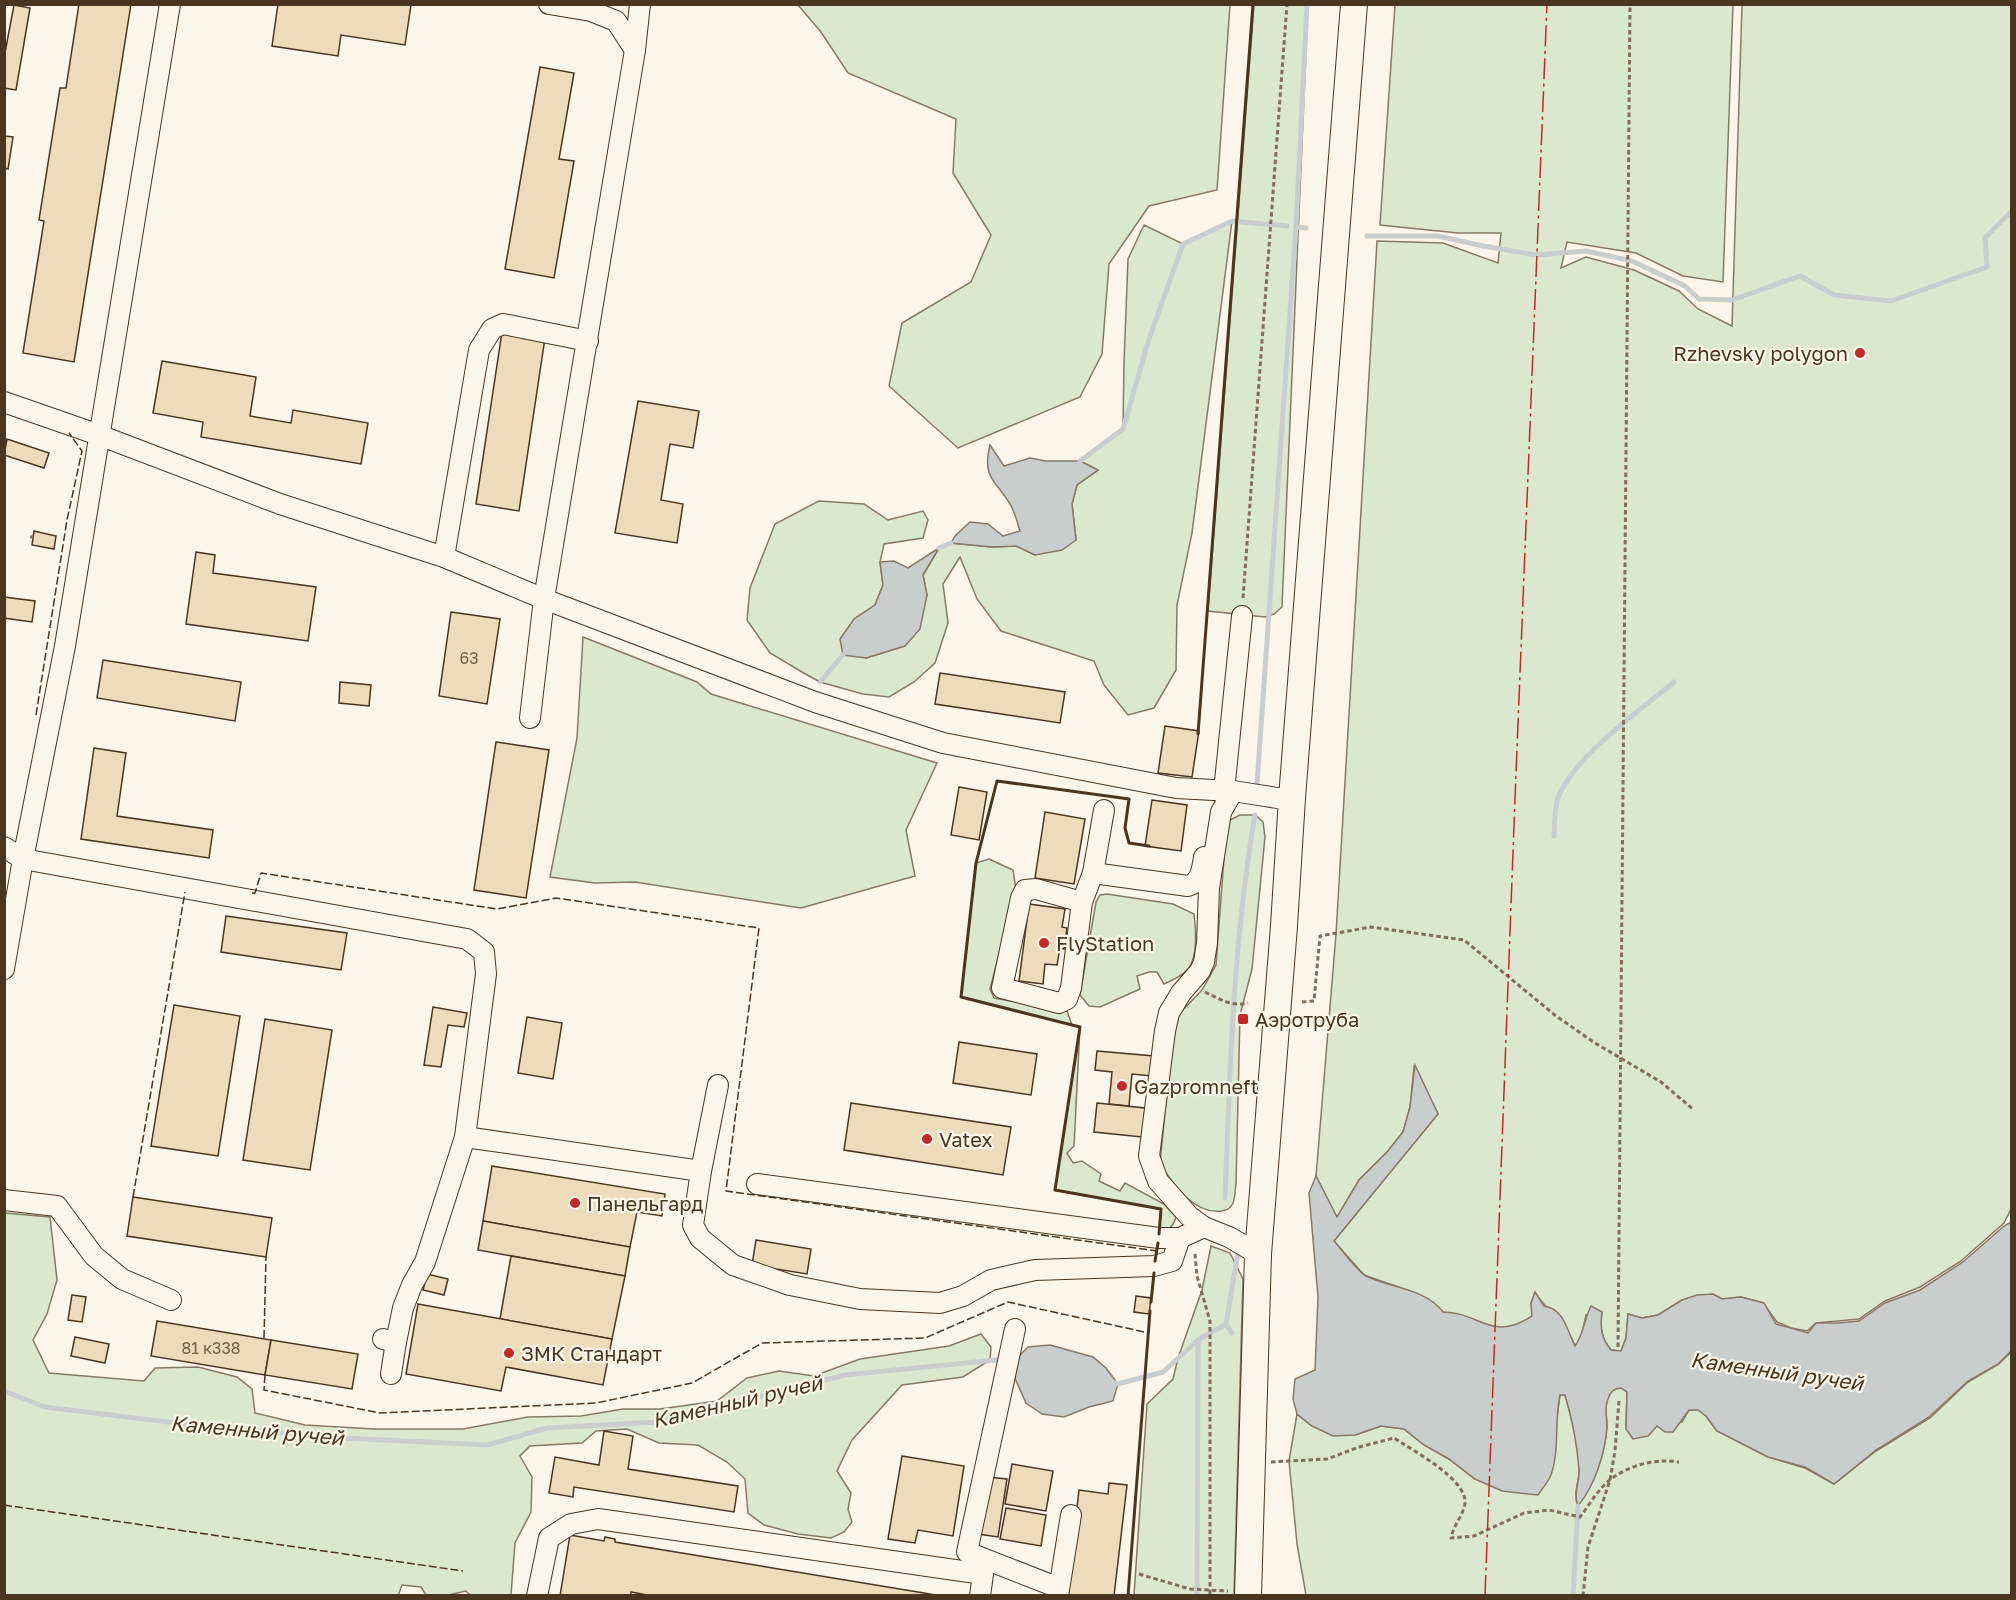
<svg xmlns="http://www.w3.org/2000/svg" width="2016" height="1600" font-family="'Golos Text',sans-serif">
<rect width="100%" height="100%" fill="#fbf6e9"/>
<g fill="#dce7d0" stroke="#887966" stroke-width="1.5">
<polygon points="798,5 1230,5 1217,190 1149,206 1109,264 1102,354 1080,397 958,448 889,386 902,323 971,282 991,235 953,173 956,119 848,73 821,32"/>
<polygon points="1254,5 1308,5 1282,607 1274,614 1265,617 1208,611"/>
<path d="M1395 5H1733L1723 282 1683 276 1636 253 1567 242 1561 268 1586 257 1634 270 1679 291 1698 309 1732 326 1742 5H2011L2012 1207 2004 1223 1961 1261 1920 1287 1885 1301 1859 1319 1816 1323 1807 1331 1791 1328 1777 1322 1763 1303 1741 1297 1722 1299 1713 1294 1682 1300 1658 1315 1642 1318 1628 1314 1626 1338 1621 1351 1611 1350C1601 1338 1600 1328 1602 1312L1586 1315 1581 1338 1575 1346 1572 1339 1535 1293 1531 1303 1533 1316 1519 1325 1498 1328 1443 1312 1401 1288 1364 1275 1334 1241 1438 1114 1414 1067 1410 1107 1403 1132 1388 1151 1359 1180 1337 1218 1316 1176 1336 934 1377 241 1443 243 1498 263 1501 233H1458L1380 225Z"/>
<polygon points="1232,221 1192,533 1177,605 1176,670 1154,708 1128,715 1104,685 1094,661 1001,631 977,599 960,557 943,584 948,623 935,663 914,682 889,697 863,694 820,682 802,672 770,653 747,620 750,588 775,524 819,501 864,504 888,520 923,511 928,520 923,538 884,544 880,562 883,585 875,605 854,619 866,658 905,646 927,595 923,575 939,548 951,543 992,547 1016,546 1035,555 1076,540 1072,504 1077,485 1098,470 1080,461 1123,429 1124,362 1128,259 1144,225 1183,244"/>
<polygon points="583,637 697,682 711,694 937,763 906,830 915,876 801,908 635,882 595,883 550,877 577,738"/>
<path d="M1240 815H1255L1263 822 1265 837 1252 969 1240 1015 1236 1184C1235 1190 1235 1198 1233 1203 1231 1208 1227 1210 1222 1211 1194 1215 1173 1184 1160 1164L1173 1027 1180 1013 1202 990 1216 965 1226 831 1230 820Z"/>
<polygon points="989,859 1013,870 1016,889 990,989 994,998 1067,1011 1072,1025 961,997 976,863"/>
<path d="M1107 894 1173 904 1194 914C1196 928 1198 958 1188 969 1183 975 1171 981 1164 984L1157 972H1149L1137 976 1140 989 1100 1007 1089 1006 1080 995 1096 902 1100 895Z"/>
<path d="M1080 1027 1074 1146 1067 1153 1073 1163 1082 1161 1101 1174 1099 1181 1120 1191 1125 1183 1164 1204 1176 1217C1173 1227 1169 1230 1159 1233L1161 1209 1055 1190Z"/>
<polygon points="5,1213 50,1217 57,1280 47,1314 33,1340 49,1373 144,1381 155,1368 198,1367 237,1377 252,1389 255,1413 305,1425 374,1429 463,1429 528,1417 581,1416 623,1409 660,1409 717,1401 747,1378 779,1371 814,1376 860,1359 949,1346 981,1334 991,1347 990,1360 963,1377 902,1385 852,1440 837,1471 851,1493 848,1509 852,1522 844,1532 831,1538 798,1534 764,1525 748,1513 745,1479 727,1462 698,1445 659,1443 627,1429 596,1431 582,1443 530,1446 520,1456 532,1477 531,1512 515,1543 511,1595 470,1595 466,1591 448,1595 426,1595 421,1587 402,1585 398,1596 5,1595"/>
<polygon points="1211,1246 1230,1253 1243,1279 1234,1595 1134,1595 1147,1404 1173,1379 1178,1358 1202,1290"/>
<path d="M2011 1352V1595H1306L1297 1544 1289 1461 1297 1414 1312 1426 1355 1435 1381 1426 1404 1429 1424 1445 1449 1459 1475 1479 1556 1425 1560 1395H1565C1571 1416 1580 1452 1579 1473 1578 1484 1573 1496 1578 1505 1595 1485 1605 1453 1607 1427 1607 1417 1604 1408 1608 1398 1610 1392 1615 1388 1621 1388L1627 1392 1626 1428 1682 1422 1689 1410H1698L1706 1416 1717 1431 1768 1457 1805 1468 1834 1484 1876 1451 1930 1418 1968 1382 1999 1364Z"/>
</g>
<g fill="#c9cecd" stroke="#887966" stroke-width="1.5">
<path d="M990 445 1004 466 1030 458 1046 461H1080L1098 470 1077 485 1072 504 1076 540 1062 550 1035 555 1016 546 992 547 951 543 955 536 970 522 988 524 1003 536 1020 531C1017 522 1015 512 1010 504 995 479 982 479 990 445Z"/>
<polygon points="939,548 923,575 927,595 920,629 905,646 866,658 843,655 840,639 854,619 875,605 883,585 880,562 894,561 908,568"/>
<path d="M1415 1065 1438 1114 1334 1241C1342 1250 1357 1271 1366 1276 1390 1288 1427 1289 1443 1312 1480 1312 1491 1343 1532 1316L1531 1303 1535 1292 1544 1306C1564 1309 1567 1330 1575 1346 1584 1334 1584 1319 1591 1306L1602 1312C1600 1327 1601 1338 1611 1350L1621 1351 1626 1338 1628 1314 1642 1318 1658 1315 1682 1300 1697 1295 1713 1294 1722 1299 1741 1297 1764 1303 1776 1324 1808 1333 1816 1323H1838L1859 1321 1885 1303 1920 1290 1963 1262 2004 1226 2011 1222V1351L1998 1364 1968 1381 1929 1417 1876 1450 1834 1484 1805 1467 1768 1457 1717 1431 1706 1416 1698 1410H1689L1673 1432H1665L1657 1426 1648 1436 1633 1439 1626 1429 1627 1392 1621 1388C1615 1388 1610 1392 1608 1399 1604 1408 1607 1417 1607 1427 1605 1453 1595 1485 1578 1506 1573 1494 1580 1481 1579 1469 1577 1445 1572 1418 1565 1395H1560C1554 1422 1560 1449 1551 1475 1548 1482 1542 1489 1538 1495L1502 1491 1475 1479 1449 1459 1424 1445 1404 1429 1381 1426 1355 1435 1333 1436 1312 1426 1297 1414 1293 1399 1295 1379 1315 1370 1318 1297 1309 1193 1316 1176 1337 1217 1359 1180 1388 1151 1403 1132 1410 1107Z"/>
<polygon points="1050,1345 1093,1357 1106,1368 1118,1384 1113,1401 1089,1407 1064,1417 1042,1414 1026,1403 1013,1374 1016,1359 1028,1347"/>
</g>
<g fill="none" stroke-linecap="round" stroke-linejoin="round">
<g stroke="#c9cecd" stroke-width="5">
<polyline points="1296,227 1306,228"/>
<polyline points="1367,236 1438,236 1483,246 1536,255 1586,251 1632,261 1685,286 1699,299 1732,300 1800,276 1834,295 1891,301 1987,267 1985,238 2012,211"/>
<polyline points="1080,461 1123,429 1149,339 1183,244 1232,221 1287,226"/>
<polyline points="939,548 951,543"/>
<polyline points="820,682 843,655"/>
<polyline points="1257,784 1296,227 1307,4"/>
<path d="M1554 836C1555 822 1554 804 1561 791 1581 752 1640 710 1674 682"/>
<path d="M1225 1198C1230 1070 1233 942 1255 815"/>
<polyline points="1226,1324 1238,1253"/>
<polyline points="1112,1382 1118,1384 1163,1372 1198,1340 1226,1324 1232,1333"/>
<polyline points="4,1391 45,1407 168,1422 323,1437 487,1445 547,1428 658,1422 845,1375 1006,1359"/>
<polyline points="1197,1596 1198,1340"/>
<polyline points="1573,1596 1578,1506"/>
</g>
</g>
<g fill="#ecdcbc" stroke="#4a3520" stroke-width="1.5">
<polygon points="79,4 131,4 74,362 23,353 44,221 39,220 60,88 66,88"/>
<polygon points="278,4 411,5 405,45 341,35 338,56 272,46"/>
<polygon points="14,5 30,8 16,90 4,88 4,58"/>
<polygon points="540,67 574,73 559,159 574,161 554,278 505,269"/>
<polygon points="4,136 13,137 8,169 4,168"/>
<polygon points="502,332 545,338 519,511 476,504"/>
<polygon points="162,361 256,377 250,416 291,423 293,410 368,423 361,464 201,437 203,422 153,413"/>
<polygon points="638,401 699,411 693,448 670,444 661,500 683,504 677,543 615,533"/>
<polygon points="7,439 49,453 44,468 4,455"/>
<polygon points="34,531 56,536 54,549 32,545"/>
<polygon points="196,552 215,555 213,573 316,587 308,641 186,624"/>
<polygon points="4,597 35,601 32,622 4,618"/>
<polygon points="451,612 500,619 487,704 439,696"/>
<polygon points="103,660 241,682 235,721 97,698"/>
<polygon points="940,673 1065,692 1060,723 935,704"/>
<polygon points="340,682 371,685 369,706 339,703"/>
<polygon points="1165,726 1199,731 1192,777 1158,773"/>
<polygon points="496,742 549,750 526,898 474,890"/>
<polygon points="94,748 126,753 117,816 213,830 209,858 81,839"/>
<polygon points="959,787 987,792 979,840 951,835"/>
<polygon points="1152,800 1187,805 1181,851 1145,846"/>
<polygon points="1045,812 1085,819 1074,884 1035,878"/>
<polygon points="1029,904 1065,909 1062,927 1067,928 1064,949 1060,948 1057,965 1045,964 1043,984 1019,981"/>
<polygon points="226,916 347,933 341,970 221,952"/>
<polygon points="174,1005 240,1016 218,1156 151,1146"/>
<polygon points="433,1007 467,1013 464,1027 448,1025 441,1067 424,1065"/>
<polygon points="527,1017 562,1023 553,1079 518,1073"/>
<polygon points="265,1019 332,1030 310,1170 243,1160"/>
<polygon points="959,1042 1037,1054 1031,1095 953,1083"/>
<polygon points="1097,1051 1154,1056 1152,1076 1132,1074 1129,1106 1109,1104 1112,1072 1095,1070"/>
<polygon points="851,1103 1011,1127 1003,1175 844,1150"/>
<polygon points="1097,1103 1145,1108 1142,1137 1094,1132"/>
<polygon points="492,1166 665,1194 662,1216 637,1212 630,1247 483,1221"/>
<polygon points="133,1197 272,1218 266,1257 127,1236"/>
<polygon points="483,1221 630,1247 625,1276 478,1250"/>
<polygon points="756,1240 811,1249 807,1274 752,1265"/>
<polygon points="511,1256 625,1276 612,1339 500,1319"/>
<polygon points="427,1274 448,1279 444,1295 423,1290"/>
<polygon points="72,1295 86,1297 82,1322 68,1320"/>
<polygon points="1136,1296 1151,1298 1149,1314 1134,1312"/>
<polygon points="418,1304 612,1339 603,1385 506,1367 501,1391 406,1374"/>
<polygon points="157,1321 271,1340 265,1375 151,1356"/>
<polygon points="75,1337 109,1344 105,1363 71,1356"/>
<polygon points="271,1340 358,1354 352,1389 265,1375"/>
<polygon points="604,1431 633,1436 628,1469 738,1486 734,1512 574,1487 573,1497 549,1493 555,1457 599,1465"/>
<polygon points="902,1456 964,1466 953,1536 918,1530 915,1543 888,1539"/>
<polygon points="1012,1464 1053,1471 1046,1511 1005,1504"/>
<polygon points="987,1477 1007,1479 998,1537 978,1534"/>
<polygon points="1109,1483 1127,1485 1114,1596 1067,1596 1079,1490 1108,1494"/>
<polygon points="1006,1508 1046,1515 1041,1546 1000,1539"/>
<polygon points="570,1535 604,1541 605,1537 615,1539 615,1542 936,1595 652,1596 631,1592 631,1596 560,1596"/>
</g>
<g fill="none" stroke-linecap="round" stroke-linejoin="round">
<g stroke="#4a3520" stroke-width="22">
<g id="minor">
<polyline points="635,50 640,4"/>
<polyline points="4,402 99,435 280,504 444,557 544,599 815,702 943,743 1176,788 1233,791 1284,799 1292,798"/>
<polyline points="444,557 479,350 492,329 503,324 588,341"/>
<polyline points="530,718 544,599 635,50 616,21 591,11 549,4"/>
<polyline points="1224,791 1242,616"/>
<polyline points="4,847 23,859 467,939 484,952 486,974 465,1137 425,1262 412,1285 403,1308 396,1342 383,1339"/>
<path d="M1093 873 1188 886C1201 882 1202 870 1204 857"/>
<polyline points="1082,902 1036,889 1025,890 1021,898 1002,988 1059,1003 1067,999 1071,988 1082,902 1093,873 1104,810"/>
<polyline points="4,969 23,859 65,646 170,4"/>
<polyline points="465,1137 701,1171 693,1225 700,1238 733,1265 790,1285 860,1299 940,1303 963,1296 991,1280 1035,1270 1154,1266 1172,1261 1180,1238 1204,1227 1229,1237 1258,1254"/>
<polyline points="701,1171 718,1085"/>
<polyline points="757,1184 1159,1238 1180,1238"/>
<polyline points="4,1200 57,1206 94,1256 122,1279 171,1300"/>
<polyline points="1204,1227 1189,1216 1158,1181 1149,1156 1165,1031 1169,1013 1181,993 1200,971 1204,962 1207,943 1209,888 1221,812 1233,791"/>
<polyline points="1015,1329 967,1552 1059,1588"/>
<polyline points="391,1374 396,1342"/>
<polyline points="537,1596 549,1538 571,1524 598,1519 983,1574 980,1596"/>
<polyline points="1058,1596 1071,1515"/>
</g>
</g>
<g stroke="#4a3520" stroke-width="28">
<polyline id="major" points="1248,1596 1258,1254 1284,926 1292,798 1354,4"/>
</g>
<g stroke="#7f6f5c" stroke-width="3" stroke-dasharray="4.5 3" stroke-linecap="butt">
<polyline points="30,537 33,537"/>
<polyline points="1243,598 1287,4"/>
<path d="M1205 992C1219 999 1232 1007 1248 1003"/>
<polyline points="1302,1002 1314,1001 1320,936 1371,927 1464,940 1556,1016 1595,1043 1661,1082 1694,1110"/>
<polyline points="1195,1254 1197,1276 1210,1321 1210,1596"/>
<polyline points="1618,1347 1630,4"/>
<path d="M1271 1462 1327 1459 1359 1447 1394 1438C1412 1450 1467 1479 1465 1503 1464 1514 1453 1526 1451 1538L1474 1536 1524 1513 1549 1510 1580 1517C1589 1505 1599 1488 1611 1479 1630 1465 1656 1458 1679 1462"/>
<polyline points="1139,1574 1190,1589 1228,1591"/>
<polyline points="1583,1596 1588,1547 1610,1480 1615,1451 1619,1401"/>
</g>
<use href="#minor" stroke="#fbf6e9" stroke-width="20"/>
<use href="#major" stroke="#fbf6e9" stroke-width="26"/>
<g stroke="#4a3520" stroke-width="1.5" stroke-dasharray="8 3" stroke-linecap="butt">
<polyline points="36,715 67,520 82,451 69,433"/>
<polyline points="252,893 255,893 261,873 497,909 556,898 759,928 726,1191 1157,1251"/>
<polyline points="133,1197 185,892"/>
<polyline points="264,1338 266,1257"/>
<polyline points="265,1375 264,1390 380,1413 596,1403 692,1383 762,1343 925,1338 1008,1302 1149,1333"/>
<polyline points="4,1505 463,1571"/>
</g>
<g stroke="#4a3520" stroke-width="3">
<polyline points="1198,734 1253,4"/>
<polyline points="1149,846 1129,843 1125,828 1129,799 997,781 976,863 961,997 1080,1027 1055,1190 1161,1209 1159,1234"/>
<polyline points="1155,1261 1158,1243"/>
<polyline points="1151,1302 1154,1273"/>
<polyline points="1128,1596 1150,1311"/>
</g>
<polyline stroke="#c62828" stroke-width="1.5" stroke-dasharray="21 4.5 3 4.5" stroke-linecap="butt" points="1485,1596 1516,773 1547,4"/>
</g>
<g fill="#c62828" stroke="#fbf6e9" stroke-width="2">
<circle cx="1860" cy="353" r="6"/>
<circle cx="1044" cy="943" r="6"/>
<rect x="1237" y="1013" width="12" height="12" rx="3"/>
<circle cx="1122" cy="1086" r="6"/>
<circle cx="927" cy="1139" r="6"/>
<circle cx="575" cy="1203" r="6"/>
<circle cx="509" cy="1353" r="6"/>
</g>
<g text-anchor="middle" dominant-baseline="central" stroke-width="4.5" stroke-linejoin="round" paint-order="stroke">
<g font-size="16" fill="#725f47">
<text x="469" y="658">63</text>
<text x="211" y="1348">81 к338</text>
</g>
<g font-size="20" fill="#4a3520" stroke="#fbf6e9" text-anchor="start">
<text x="1848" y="353" text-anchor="end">Rzhevsky polygon</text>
<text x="1056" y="943">FlyStation</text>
<text x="1255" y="1019">Аэротруба</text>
<text x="1134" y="1086">Gazpromneft</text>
<text x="939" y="1139">Vatex</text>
<text x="587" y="1203">Панельгард</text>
<text x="521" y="1353">ЗМК Стандарт</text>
</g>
<g font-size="21" font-style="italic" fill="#4a3520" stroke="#fbf6e9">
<text transform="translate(1777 1371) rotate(8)">Каменный ручей</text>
<text transform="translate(737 1401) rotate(-13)">Каменный ручей</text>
<text transform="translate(257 1430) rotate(5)">Каменный ручей</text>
</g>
</g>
<rect width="2016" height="1600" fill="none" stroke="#4a3520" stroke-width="12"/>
</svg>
